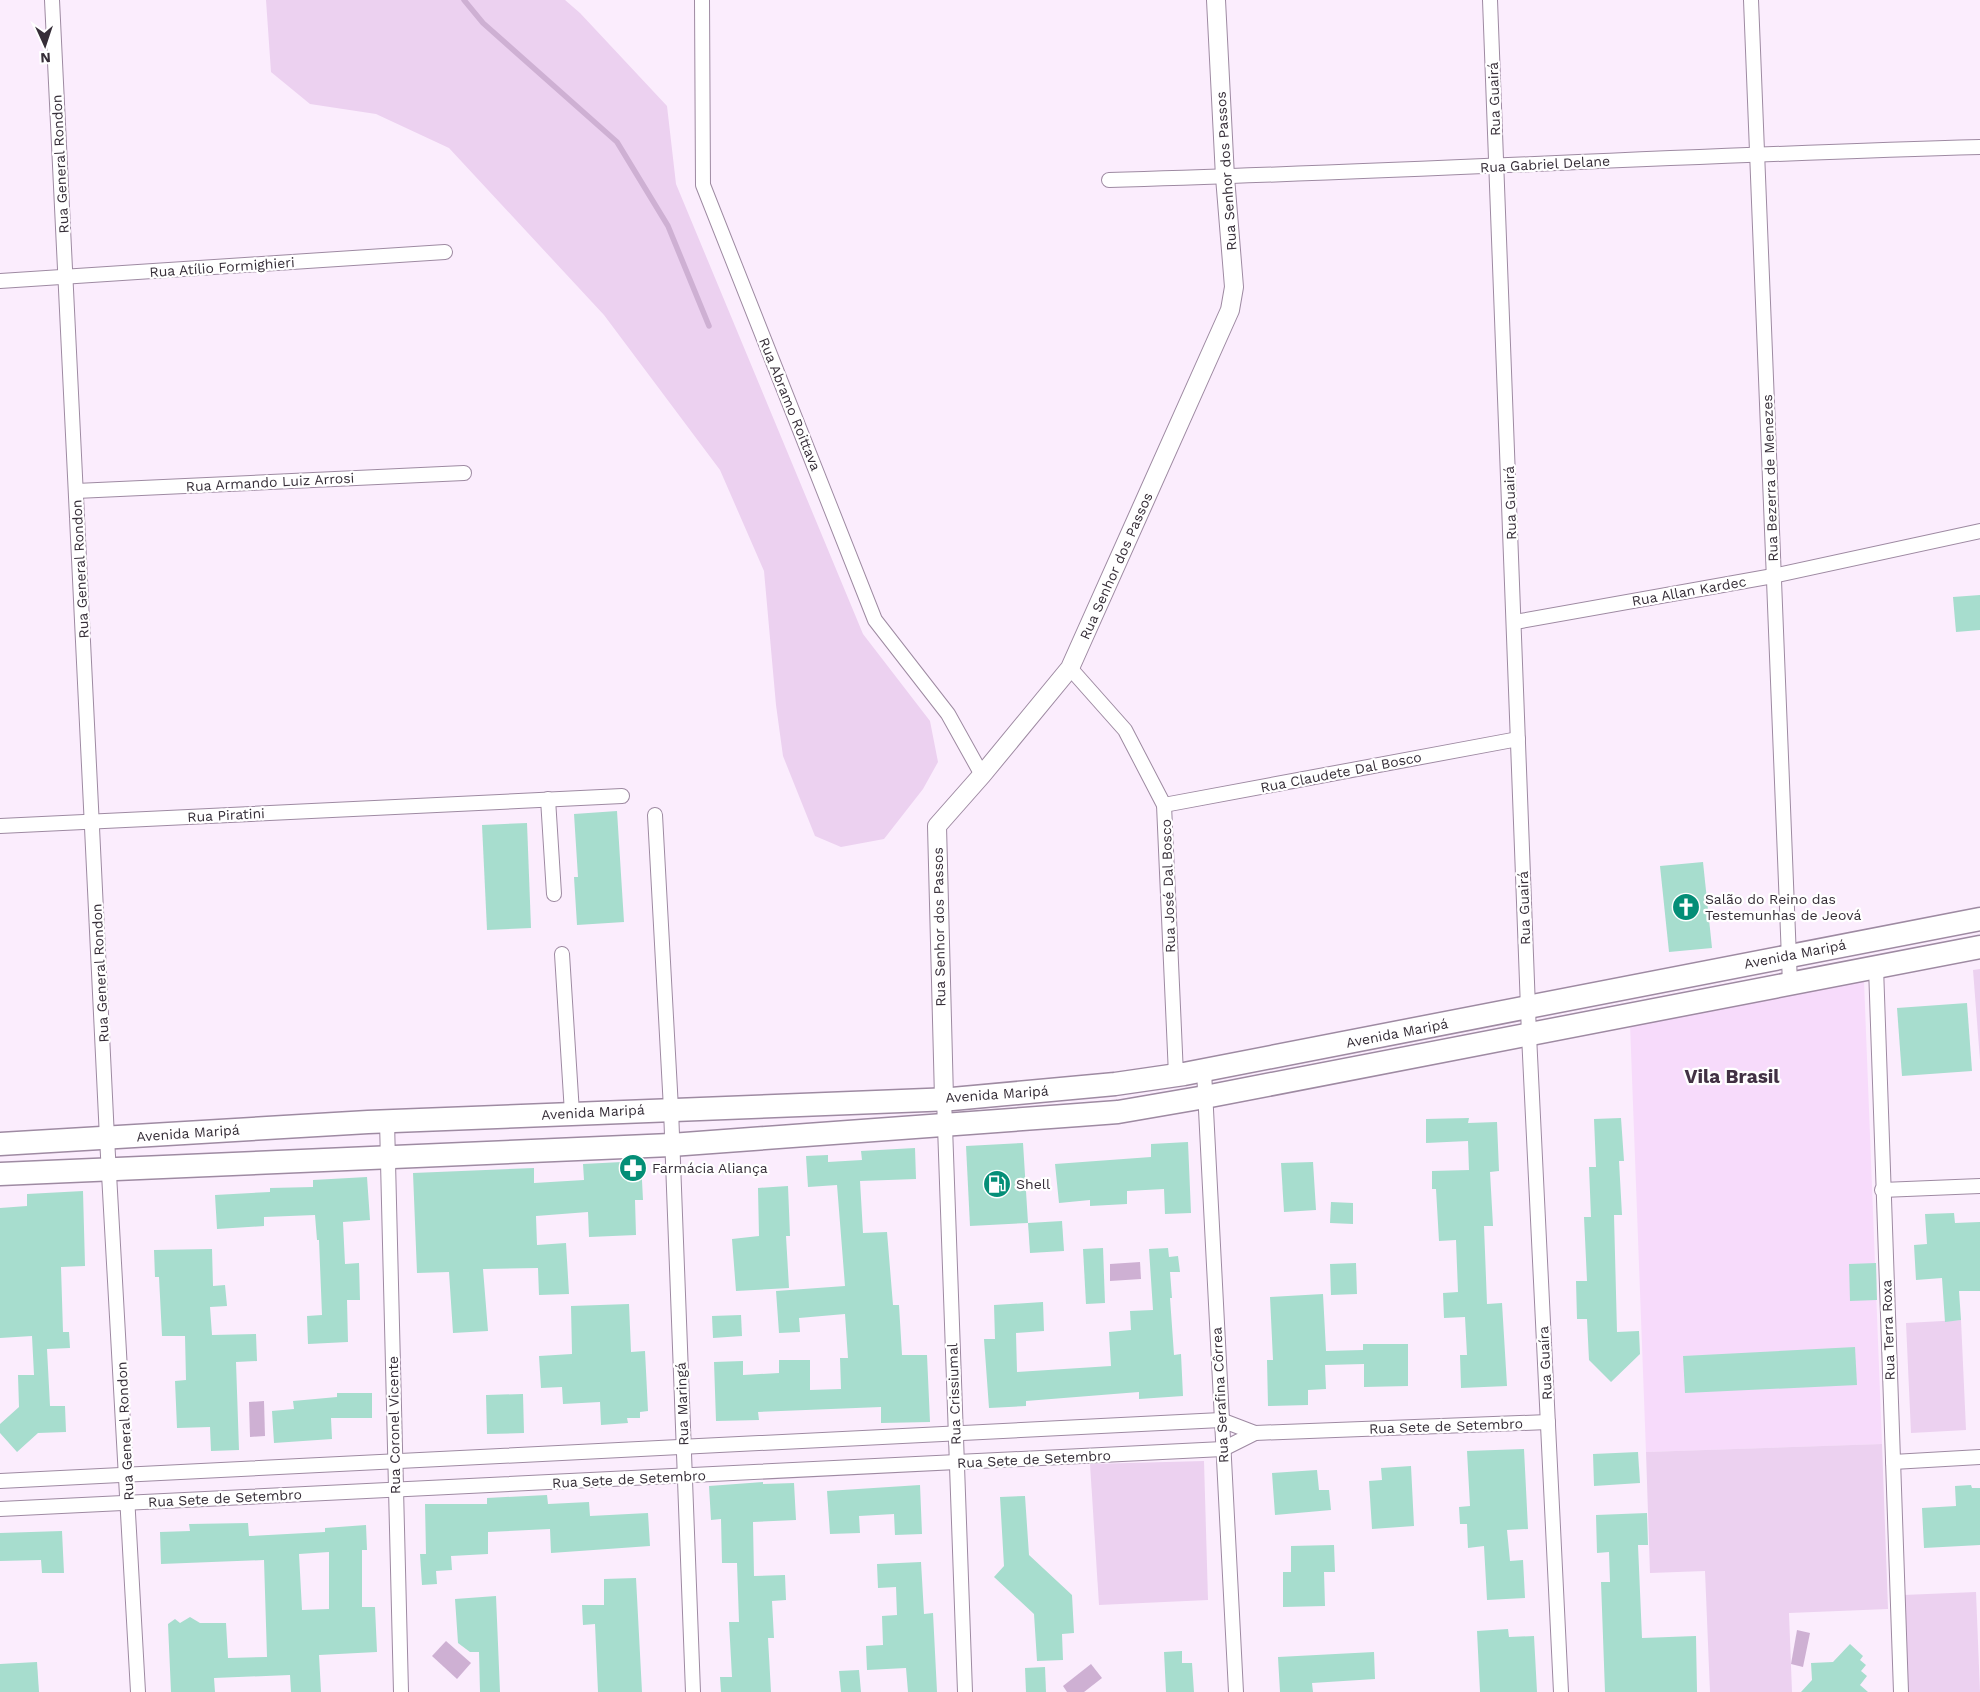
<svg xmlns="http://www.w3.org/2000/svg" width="1980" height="1692" font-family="'Work Sans',sans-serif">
<rect width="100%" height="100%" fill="#fbedfd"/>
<polygon fill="#f7dbfb" points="1864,981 1882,1444 1646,1452 1630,1024"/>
<g fill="#ecd1f0">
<polygon points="266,0 565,0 580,13 667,106 676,184 863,634 930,721 938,762 923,789 884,839 841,847 815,836 783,756 776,705 764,571 720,470 604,315 449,148 376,114 310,104 271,72"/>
<polygon points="1980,969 1980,1060 1973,970"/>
<polygon points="1961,1320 1966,1430 1911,1433 1906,1323"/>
<polygon points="1882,1444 1888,1609 1789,1613 1792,1692 1710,1692 1705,1571 1650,1573 1646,1452"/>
<polygon points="1204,1461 1208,1600 1099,1605 1090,1464"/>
<polygon points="1976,1592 1980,1692 1908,1692 1903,1595"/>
</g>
<g fill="#ceb0d3">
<polygon points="1140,1262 1141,1279 1110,1281 1110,1264"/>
<polygon points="264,1401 265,1436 250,1437 249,1402"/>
<polygon points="1797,1630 1810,1633 1803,1667 1791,1664"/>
<polygon points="446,1641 471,1663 457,1679 432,1656"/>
<polygon points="1091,1664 1102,1678 1084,1692 1067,1692 1063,1686"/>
</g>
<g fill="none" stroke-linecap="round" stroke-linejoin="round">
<polyline stroke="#ceb0d3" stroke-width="5.5" points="464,0 483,23 617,142 668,226 709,326"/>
</g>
<g fill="#a7ddce" fill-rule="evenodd">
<polygon points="1980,595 1980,630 1956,632 1953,597"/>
<polygon points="617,811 624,922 577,925 574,877 578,877 574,814"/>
<polygon points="527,823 531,928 487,930 482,825"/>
<polygon points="1703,862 1712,948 1669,952 1660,866"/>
<polygon points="1967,1003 1972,1071 1902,1076 1897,1008"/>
<polygon points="1469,1118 1468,1123 1497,1122 1499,1171 1490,1172 1493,1226 1484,1226 1487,1304 1502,1303 1507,1386 1461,1388 1460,1355 1467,1355 1465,1317 1444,1318 1443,1293 1458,1292 1456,1240 1439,1241 1436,1189 1432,1189 1432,1171 1469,1170 1468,1141 1426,1143 1426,1119"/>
<polygon points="1621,1118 1624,1161 1619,1161 1622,1215 1614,1215 1617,1332 1639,1331 1640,1354 1611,1382 1589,1360 1587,1319 1577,1319 1576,1281 1587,1281 1584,1217 1591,1217 1589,1167 1596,1167 1594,1119"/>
<polygon points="1188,1142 1191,1213 1165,1214 1164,1189 1127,1191 1127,1204 1090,1206 1090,1200 1059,1203 1055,1164 1151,1157 1151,1144"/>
<polygon points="1023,1143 1028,1223 970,1226 966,1146"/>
<polygon points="915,1148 916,1179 860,1181 863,1233 887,1232 893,1305 899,1305 902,1355 927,1355 930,1422 881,1423 881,1407 758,1412 759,1420 716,1421 714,1362 743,1361 743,1375 779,1373 779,1360 810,1360 810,1390 841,1389 840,1358 848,1358 845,1314 799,1318 800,1332 779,1333 776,1291 845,1286 837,1185 808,1187 806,1156 828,1155 828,1162 862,1160 861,1151"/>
<polygon points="641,1161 643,1200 635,1200 636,1235 589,1237 588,1212 536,1216 537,1245 566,1243 569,1294 539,1295 538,1268 483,1269 488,1331 453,1333 449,1272 417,1273 413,1173 534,1168 534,1183 584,1180 583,1164"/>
<polygon points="1313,1162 1316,1210 1284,1212 1281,1163"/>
<polygon points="367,1177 370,1220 343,1222 345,1264 359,1263 360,1300 347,1300 348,1342 308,1344 307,1316 322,1315 319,1240 317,1240 315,1215 264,1217 264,1226 217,1229 215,1195 270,1192 270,1188 313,1187 313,1180"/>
<polygon points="788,1186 790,1236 786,1236 789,1288 736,1291 732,1239 759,1236 758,1188"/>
<polygon points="83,1191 85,1266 61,1267 63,1332 69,1332 70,1348 47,1349 50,1406 65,1406 66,1432 38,1433 17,1452 0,1433 0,1424 19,1407 18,1375 34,1375 32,1336 0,1338 0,1208 27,1206 27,1194"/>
<polygon points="1331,1202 1353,1203 1353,1224 1330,1223"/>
<polygon points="1954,1213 1955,1223 1980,1222 1980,1291 1959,1291 1961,1320 1945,1322 1942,1278 1916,1280 1914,1245 1927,1244 1925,1214"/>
<polygon points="1062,1221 1064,1251 1030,1253 1028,1223"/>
<polygon points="1103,1248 1105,1303 1086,1304 1083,1249"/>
<polygon points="1168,1248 1169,1257 1178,1256 1180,1272 1170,1272 1172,1298 1170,1298 1174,1355 1181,1354 1183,1396 1139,1399 1139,1392 1026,1401 1026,1406 989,1408 984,1339 995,1339 994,1305 1043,1302 1044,1331 1016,1333 1017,1372 1111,1366 1109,1332 1131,1330 1130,1311 1153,1310 1149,1249"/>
<polygon points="212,1249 213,1286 225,1285 227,1306 210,1307 212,1335 256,1334 257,1361 236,1362 239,1450 211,1451 210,1427 177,1428 175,1381 186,1380 185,1336 162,1336 159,1277 155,1277 154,1250"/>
<polygon points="1356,1263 1357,1294 1331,1295 1330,1264"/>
<polygon points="1876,1263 1877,1300 1850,1301 1849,1264"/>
<polygon points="1323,1294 1326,1351 1363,1350 1363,1344 1408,1344 1408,1386 1364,1387 1364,1364 1325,1365 1326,1389 1308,1390 1308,1405 1268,1406 1267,1360 1273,1360 1270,1297"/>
<polygon points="629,1304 631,1352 645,1351 648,1411 640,1412 640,1418 627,1418 628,1423 601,1425 600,1402 563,1404 562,1387 541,1388 539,1356 572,1354 571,1306"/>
<polygon points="741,1315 742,1336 713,1338 712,1316"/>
<polygon points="1855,1347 1857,1385 1685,1393 1683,1356"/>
<polygon points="337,1393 372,1393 372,1418 331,1418 332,1439 274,1443 272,1411 294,1409 293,1401 337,1397"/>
<polygon points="523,1394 524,1433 487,1434 486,1395"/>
<polygon points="1524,1449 1528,1529 1507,1530 1510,1561 1523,1560 1525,1598 1487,1600 1484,1546 1468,1548 1467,1524 1460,1524 1459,1507 1470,1506 1467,1451"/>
<polygon points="1638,1452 1640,1483 1594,1486 1593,1454"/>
<polygon points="1411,1466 1414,1526 1372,1529 1369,1481 1382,1480 1381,1468"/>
<polygon points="1317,1470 1319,1490 1329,1490 1331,1510 1275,1515 1272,1473"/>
<polygon points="763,1482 763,1484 794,1483 796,1520 753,1522 754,1576 785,1575 786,1600 772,1601 774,1638 768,1638 771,1692 721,1692 720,1677 732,1677 729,1622 739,1622 737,1563 722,1563 721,1519 711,1520 709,1486"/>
<polygon points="920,1485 922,1534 895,1535 894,1514 859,1516 860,1533 830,1534 827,1491"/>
<polygon points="1971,1485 1972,1488 1980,1488 1980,1545 1924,1548 1922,1508 1956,1506 1955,1486"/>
<polygon points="547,1495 548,1504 589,1502 590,1516 648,1513 650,1546 551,1553 550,1529 488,1532 488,1554 451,1556 452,1570 436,1571 437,1584 422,1585 420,1554 426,1554 425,1504 487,1504 487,1498"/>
<polygon points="1025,1496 1029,1555 1072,1595 1074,1633 1062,1634 1063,1660 1037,1661 1034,1614 994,1577 1004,1566 1000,1497"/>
<polygon points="1647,1513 1648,1545 1638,1545 1642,1638 1696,1636 1697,1692 1605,1692 1601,1582 1610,1582 1609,1552 1597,1553 1596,1515"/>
<path d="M248 1523 249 1536 325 1532V1528L366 1525 367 1550H362V1607H375L377 1652 319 1655 321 1692H291L290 1675 214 1678 215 1692H171L168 1624 175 1619 180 1623 190 1617 200 1623H226L228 1658 267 1657 264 1560 161 1564 160 1532 190 1531 189 1524ZM329 1552V1609L302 1610 299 1554Z"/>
<polygon points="62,1531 64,1573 42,1573 41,1560 0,1561 0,1533"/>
<polygon points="1334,1545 1335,1572 1324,1572 1325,1606 1283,1607 1283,1572 1291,1572 1291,1546"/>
<polygon points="921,1562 924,1614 933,1613 937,1692 908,1692 906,1668 867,1670 866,1646 883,1645 882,1616 897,1615 896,1587 878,1588 877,1564"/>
<polygon points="636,1578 642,1692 598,1692 595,1624 583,1625 582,1605 604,1605 604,1579"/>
<polygon points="496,1596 500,1692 480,1692 479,1652 470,1652 458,1643 455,1599"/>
<polygon points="1508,1629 1509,1637 1534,1636 1537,1692 1480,1692 1477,1631"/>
<polygon points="1850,1644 1863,1656 1860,1660 1866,1665 1861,1671 1867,1676 1860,1685 1868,1692 1801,1692 1812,1680 1811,1663 1833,1662"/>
<polygon points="1182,1651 1182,1663 1192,1663 1194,1692 1166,1692 1164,1652"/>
<polygon points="1374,1652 1375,1679 1312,1683 1313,1692 1280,1692 1278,1657"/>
<polygon points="37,1662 39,1692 0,1692 0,1664"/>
<polygon points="1045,1667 1046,1692 1026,1692 1025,1668"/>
<polygon points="859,1670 861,1692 841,1692 839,1671"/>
</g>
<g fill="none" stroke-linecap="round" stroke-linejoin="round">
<g stroke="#9e8aa2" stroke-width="16">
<g id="minor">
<polyline points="52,0 107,1138 138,1692"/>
<polyline points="702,0 703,185 875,620 948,714 982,775"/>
<polyline points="1490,0 1529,1035 1561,1692"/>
<polyline points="1751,0 1790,984"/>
<path d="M1109 180C1400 172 1690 155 1980 147"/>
<polyline points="0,281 445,252"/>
<polyline points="76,491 464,473"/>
<polyline points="1515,622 1773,576 1980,531"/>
<polyline points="1070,668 1125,730 1164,805 1176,1075"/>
<polyline points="548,799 554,894"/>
<polyline points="1164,805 1518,739"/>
<polyline points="655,815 671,1109 693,1692"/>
<polyline points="0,826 622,796"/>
<polyline points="562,954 572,1113"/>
<polyline points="1876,967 1901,1692"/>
<polyline points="1204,1071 1236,1692"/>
<polyline points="944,1098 965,1692"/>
<polyline points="387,1121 401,1692"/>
<polyline points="1882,1190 1980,1186"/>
<polyline points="1893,1462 1980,1457"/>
<polyline points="0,1481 1221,1420 1255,1433 1548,1422"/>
<polyline points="0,1509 1223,1449 1255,1433"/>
</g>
</g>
<g stroke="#9e8aa2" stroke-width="20">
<polyline id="tertiary" points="944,1098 937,826 982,775 1070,668 1230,310 1234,287 1225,177 1216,0"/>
</g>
<g stroke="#9e8aa2" stroke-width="25">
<g id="primary">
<polyline points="0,1144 368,1122 952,1099 1115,1084 1184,1074 1980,919"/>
<polyline points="0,1174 671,1145 1078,1115 1118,1112 1205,1097 1980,947"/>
</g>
</g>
<use href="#minor" stroke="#fff" stroke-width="14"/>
<use href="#tertiary" stroke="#fff" stroke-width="18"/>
<use href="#primary" stroke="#fff" stroke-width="22"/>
</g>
<defs>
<g id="church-disc" transform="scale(1.4375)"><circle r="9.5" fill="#048e77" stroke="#fff"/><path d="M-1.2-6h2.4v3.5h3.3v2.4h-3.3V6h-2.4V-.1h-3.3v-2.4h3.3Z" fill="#fff"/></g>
<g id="pharmacy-disc" transform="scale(1.4375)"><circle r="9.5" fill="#048e77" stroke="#fff"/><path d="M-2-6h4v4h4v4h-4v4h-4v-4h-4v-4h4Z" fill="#fff"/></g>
<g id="fuel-disc" transform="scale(1.4375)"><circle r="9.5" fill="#048e77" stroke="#fff"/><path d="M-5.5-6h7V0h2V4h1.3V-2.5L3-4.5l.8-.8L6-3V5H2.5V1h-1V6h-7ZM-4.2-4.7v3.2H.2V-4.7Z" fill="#fff"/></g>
</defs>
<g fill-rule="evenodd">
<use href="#church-disc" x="1686" y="907"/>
<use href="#pharmacy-disc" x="633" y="1168"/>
<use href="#fuel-disc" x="997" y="1184"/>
</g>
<g text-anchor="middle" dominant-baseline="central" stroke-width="4.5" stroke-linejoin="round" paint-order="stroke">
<g font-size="14" fill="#362e38" stroke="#fff">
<text transform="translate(1494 99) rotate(-92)">Rua Guairá</text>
<text transform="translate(60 164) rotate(-93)">Rua General Rondon</text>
<text transform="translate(1545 164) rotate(-3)">Rua Gabriel Delane</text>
<text transform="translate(1226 171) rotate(-94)">Rua Senhor dos Passos</text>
<text transform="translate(222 267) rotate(-4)">Rua Atílio Formighieri</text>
<text transform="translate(790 404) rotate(68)">Rua Abramo Roittava</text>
<text transform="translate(1770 478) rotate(-92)">Rua Bezerra de Menezes</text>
<text transform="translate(270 482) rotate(-3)">Rua Armando Luiz Arrosi</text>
<text transform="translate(1510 503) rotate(-92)">Rua Guairá</text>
<text transform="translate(1116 566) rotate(-66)">Rua Senhor dos Passos</text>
<text transform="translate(80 569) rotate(-93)">Rua General Rondon</text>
<text transform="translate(1689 591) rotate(-10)">Rua Allan Kardec</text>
<text transform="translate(1341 772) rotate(-11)">Rua Claudete Dal Bosco</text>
<text transform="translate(226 815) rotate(-3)">Rua Piratini</text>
<text transform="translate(1168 886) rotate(-92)">Rua José Dal Bosco</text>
<text transform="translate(1524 908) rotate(-92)">Rua Guairá</text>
<text transform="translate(939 927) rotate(-91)">Rua Senhor dos Passos</text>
<text transform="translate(1795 954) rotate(-11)">Avenida Maripá</text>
<text transform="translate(100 973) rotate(-93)">Rua General Rondon</text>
<text transform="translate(1397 1033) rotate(-11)">Avenida Maripá</text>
<text transform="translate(997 1094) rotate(-4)">Avenida Maripá</text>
<text transform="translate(593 1112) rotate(-3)">Avenida Maripá</text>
<text transform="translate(188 1133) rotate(-4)">Avenida Maripá</text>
<text transform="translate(1888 1330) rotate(-92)">Rua Terra Roxa</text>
<text transform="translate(1545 1363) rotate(-93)">Rua Guaíra</text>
<text transform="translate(954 1394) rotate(-92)">Rua Crissiumal</text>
<text transform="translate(1220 1395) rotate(-93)">Rua Serafina Côrrea</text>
<text transform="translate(682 1404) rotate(-92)">Rua Maringá</text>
<text transform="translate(394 1425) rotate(-91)">Rua Coronel Vicente</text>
<text transform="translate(1446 1426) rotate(-2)">Rua Sete de Setembro</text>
<text transform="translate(125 1431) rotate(-93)">Rua General Rondon</text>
<text transform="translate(1034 1459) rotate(-3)">Rua Sete de Setembro</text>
<text transform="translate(629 1479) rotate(-3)">Rua Sete de Setembro</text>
<text transform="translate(225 1498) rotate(-3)">Rua Sete de Setembro</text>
</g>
<g font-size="14" fill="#362e38" stroke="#fff" text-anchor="start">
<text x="1705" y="899">Salão do Reino das<tspan x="1705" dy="16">Testemunhas de Jeová</tspan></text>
<text x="652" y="1168">Farmácia Aliança</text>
<text x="1016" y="1184">Shell</text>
</g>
<g font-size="19" font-weight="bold" fill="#423144" stroke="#fff">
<text x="1732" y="1076">Vila Brasil</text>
</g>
</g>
<g transform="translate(45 45) rotate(177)" stroke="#ffffff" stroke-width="4" paint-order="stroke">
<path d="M0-4L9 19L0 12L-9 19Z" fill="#362e38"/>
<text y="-8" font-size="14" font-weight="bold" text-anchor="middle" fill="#362e38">N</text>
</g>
</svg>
